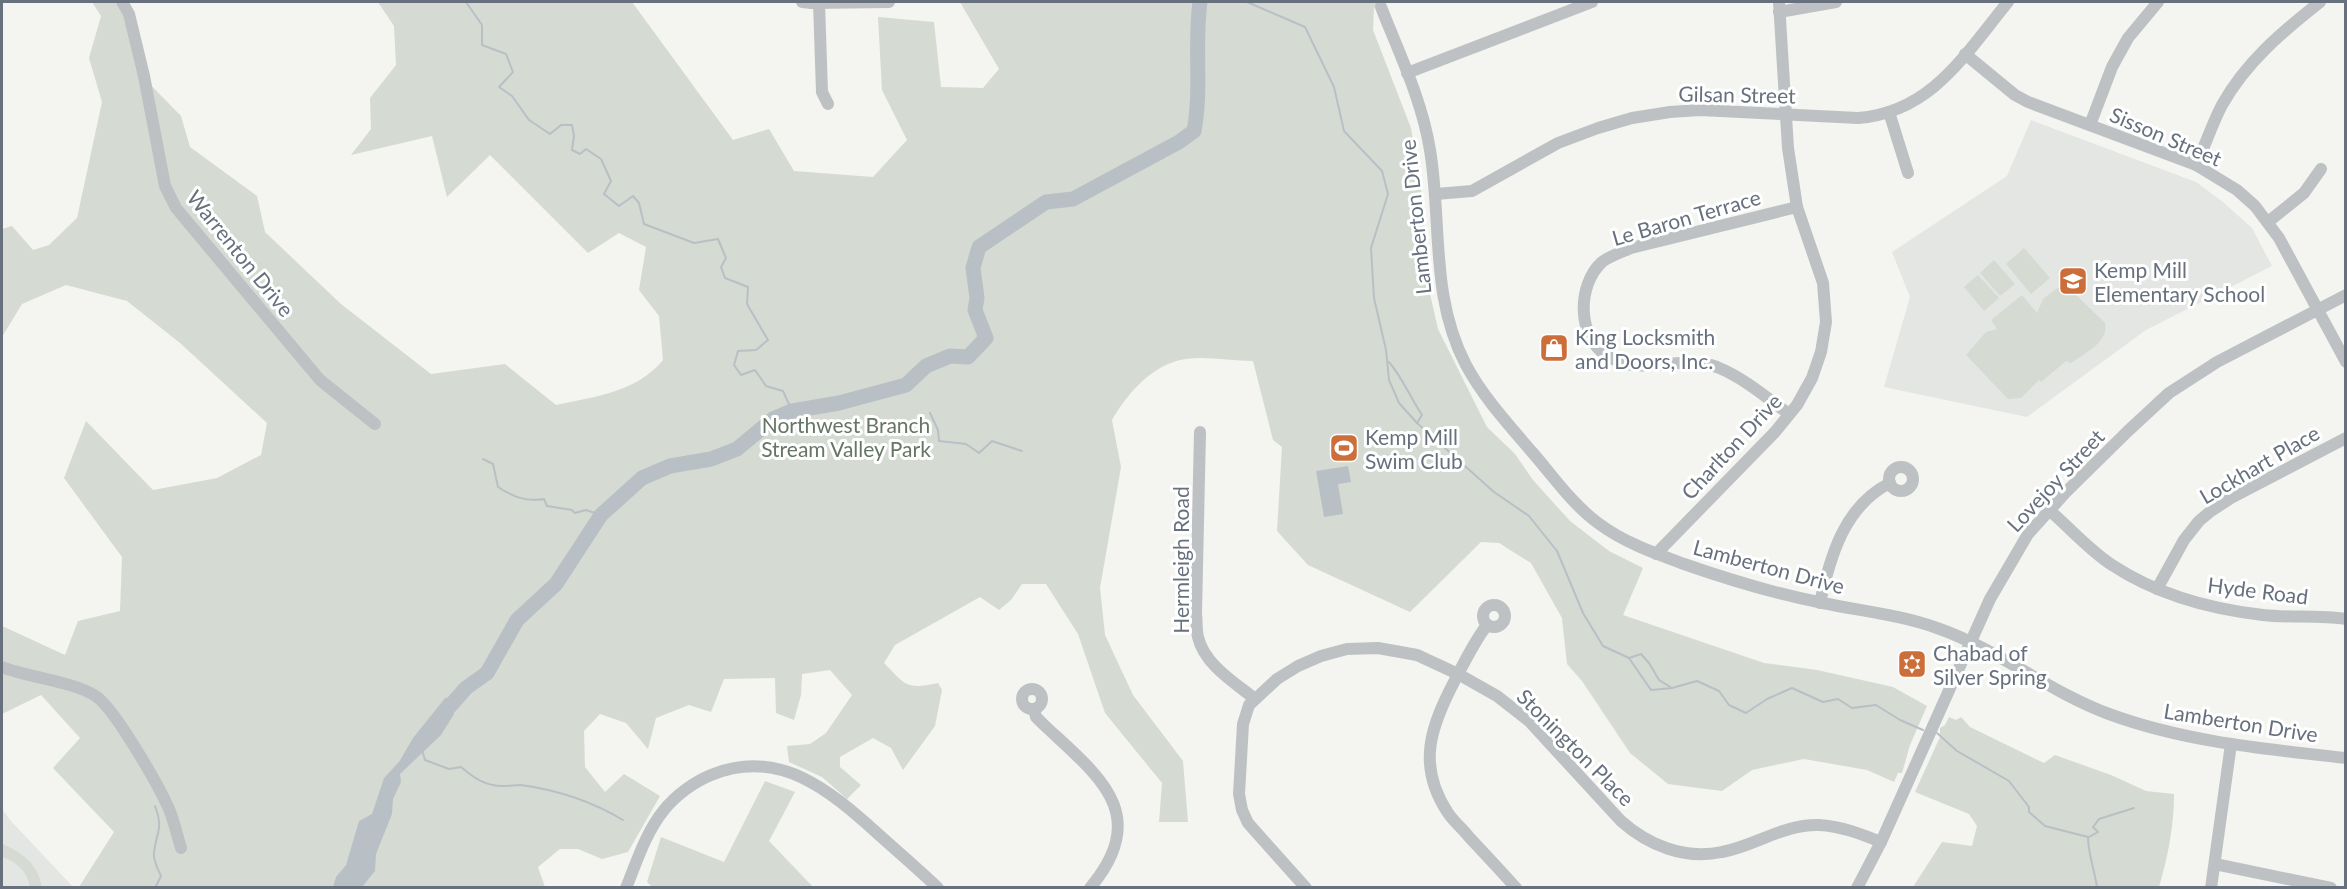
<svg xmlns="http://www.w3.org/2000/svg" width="2347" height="889" font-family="Lato,sans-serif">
<rect width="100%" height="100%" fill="#f4f4f1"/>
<g fill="#e4e6e4">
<polygon points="2031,120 2196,182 2223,202 2252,228 2272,266 2146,330 2027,417 1884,387 1910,297 1892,252 2007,176"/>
<polygon points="2,809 11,821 73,887 2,887"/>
</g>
<g fill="#d5dad3">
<path d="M92 2H115L124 17 138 72 181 116 190 147 257 196 265 232 341 304 431 374 505 364 556 405C594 397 637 392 663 360L659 316 639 290 646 247 619 233 588 253 490 155 447 197 432 136 351 155 371 129 370 98 396 65 394 26 378 2H632L733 140 769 129 794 171 873 177 907 140 882 90 878 17 934 22 941 87 983 88 999 69 960 2H1388L1374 8 1373 30 1411 128 1424 209 1425 272 1438 329 1487 427 1515 454 1533 480 1570 521 1609 551 1643 568 1623 615 1764 663 1817 670 1893 687 1927 706 1910 745 1902 773H1898L1894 782 1867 770 1804 759 1752 770 1722 791 1668 784 1630 753 1582 681 1567 664 1562 618 1531 563 1499 543 1481 542 1410 612 1308 565 1277 531 1282 447 1273 440 1253 361C1231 361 1207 356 1186 359 1153 363 1127 394 1112 420L1121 467 1100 588 1105 635 1133 695 1183 761 1188 822H1159L1162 783 1105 713 1078 634 1046 584H1022L1011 600 999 610 980 597 895 645 884 663C906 685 905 690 938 683L942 690 935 726 903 770 891 748 873 738 840 757V767L861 785 847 799 822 777 789 762 787 746 810 744 826 733 852 695 830 670 802 674 801 695 794 720 776 713 775 678 724 679 711 712 689 705 656 718 648 749 626 723 600 714 584 731 585 767 605 792 624 774 660 796 628 852 602 859 578 849H560L538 867 545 887H79L114 832 53 768 80 738 41 695 2 714V626L65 655 78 621 120 611 122 557 64 478 86 421 153 490 217 478 261 455 267 423 180 343 127 301 66 285 22 304 2 337V229L12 226 33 250 49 245 77 218 102 102 89 58 101 16Z"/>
<polygon points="2024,248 2050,278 2031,294 2006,264"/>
<polygon points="1994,260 2015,284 2000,296 1980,273"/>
<polygon points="1978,275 1999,298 1984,311 1964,287"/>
<path d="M2064 283 2105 323C2109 342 2085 353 2071 363L2066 361 2041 382 2039 380 2021 398 2008 399 1966 355 1986 332 1997 329 1991 320 2022 295 2037 313 2043 299Z"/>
<path d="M1949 717 1956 720 1961 717 1970 727 2044 763 2055 755 2111 775 2146 791 2174 794C2174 826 2168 856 2159 887H1913L1942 842 1972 846 1977 826 1969 814 1915 792 1940 737V728L1945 725Z"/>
<polygon points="765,781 795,792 769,841 813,887 652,887 647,882 661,837 724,862"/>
<path d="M2 844C23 853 38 864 42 887H30C27 871 17 862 2 857Z"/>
</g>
<g fill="#b9c0c5">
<polygon points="1348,466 1351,482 1338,484 1343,514 1324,517 1316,471"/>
<polygon points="446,697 454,714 441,735 400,774 401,782 393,799 392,814 376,854 375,871 362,887 333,887 336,877 346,865 359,821 372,814 384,778 399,762 413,738"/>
</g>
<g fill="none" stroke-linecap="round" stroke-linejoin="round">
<g stroke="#b9c0c5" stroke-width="2">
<polyline points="466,2 482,25 482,45 506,54 513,72 499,87 512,96 529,120 550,134 561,125 572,125 574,136 572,150 580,154 586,149 601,159 611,181 604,194 619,206 633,196 639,203 644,224 694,243 718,239 726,258 721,267 725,278 748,287 747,304 768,340 756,350 738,351 734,365 741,375 755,370 766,386 783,391 792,411"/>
<polyline points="1247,2 1305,27 1334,87 1344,131 1382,171 1388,194 1371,248 1374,298 1386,350 1389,380 1399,403 1417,423 1494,492 1529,516 1557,551 1583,613 1603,646 1629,658 1651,690 1672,688 1697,681 1719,691 1729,705 1746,713 1767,699 1792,688 1823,702 1838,699 1852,708 1876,705 1900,720 1923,730"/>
<path d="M1389 362C1402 377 1410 397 1422 415L1417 423"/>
<polyline points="930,413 938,430 939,441 966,444 979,453 992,441 1022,451"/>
<path d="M483 459 493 464 498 487C513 497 526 502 544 499L547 506 572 510 575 513 586 510 601 515"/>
<polyline points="1629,658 1641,654 1649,663 1659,680 1672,688"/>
<path d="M1937 733 1957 751 2009 781 2029 807V812L2045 826 2088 837C2088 855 2095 870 2097 888"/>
<path d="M422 750 425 760 449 769 461 767C474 778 485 786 503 786 509 786 515 785 521 785 557 790 593 802 623 820"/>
<path d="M155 806C164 830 156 832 154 853 153 861 158 869 161 876L155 888"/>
<polyline points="2089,837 2098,832 2093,827 2099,819 2134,808"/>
</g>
<path stroke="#b9c0c5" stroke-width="15" d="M436 722 466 688 487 673 517 620 556 584 601 515 642 478 670 466 711 459 737 449 773 419 792 411 839 403 906 385 926 366 950 356 968 357 986 338 975 310 977 298 973 268 979 247 1046 202 1073 199 1179 142 1194 131C1202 89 1194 45 1200 2"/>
<g stroke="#bec1c4" stroke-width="12">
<polyline points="122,2 129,14 144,76 165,186 176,208 320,380 375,424"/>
<polyline points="802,2 811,3 889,2"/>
<polyline points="819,3 822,92 828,104"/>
<path d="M1381 7C1399 53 1422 100 1430 150 1442 222 1430 297 1466 365 1483 397 1509 425 1532 452 1553 476 1572 504 1598 523 1623 542 1654 553 1684 564 1730 580 1776 594 1823 603 1861 611 1901 615 1937 628 1998 649 2049 692 2109 714 2185 742 2266 749 2346 758"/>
<polyline points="1779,12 1836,2"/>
<polyline points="1965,54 2015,95 2028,102 2196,165 2237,190 2255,206 2279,238 2346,362"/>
<polyline points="1407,73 1592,2"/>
<polyline points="1889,112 1908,173"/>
<polyline points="2090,125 2112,67 2128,38 2158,2"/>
<path d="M2196 165C2205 146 2212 124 2222 105 2246 62 2282 32 2320 2"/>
<path d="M1436 194 1472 191 1558 143 1598 128 1632 118 1670 112 1700 110 1858 118C1932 112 1965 54 2008 2"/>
<polyline points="2268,222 2304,193 2321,169"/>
<path d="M1789 414C1766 397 1744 378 1717 367 1679 353 1641 379 1606 355 1577 336 1577 285 1602 262 1610 256 1622 252 1631 248L1797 207"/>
<path d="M1200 432 1196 613C1197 621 1196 629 1198 637 1204 664 1234 682 1255 699"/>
<circle cx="1901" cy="479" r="12"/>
<path d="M2049 510C2070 528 2089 550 2112 565 2156 594 2210 609 2263 615 2290 618 2318 615 2346 619"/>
<polyline points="1656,554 1775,432 1797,405 1812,378 1821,352 1826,322 1823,283 1797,207 1788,148 1779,2"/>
<polyline points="2157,589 2184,540 2199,521 2211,511 2231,498 2346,438"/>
<path d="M1820 603C1830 557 1844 506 1890 483"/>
<circle cx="1494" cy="616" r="11"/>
<path d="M1487 625C1474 642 1465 661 1455 680 1431 726 1416 765 1448 813 1454 822 1463 829 1469 837 1485 854 1501 871 1516 888"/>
<path d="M2 667C27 677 77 682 97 697 116 711 159 786 169 809 174 821 177 835 181 848"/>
<circle cx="1032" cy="699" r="10"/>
<path d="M1034 709 1036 717 1043 724C1097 775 1153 813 1090 888"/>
<polyline points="2215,864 2331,888"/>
<path d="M626 888C637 861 646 832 664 810 676 795 694 782 711 775 779 747 829 790 877 833 897 851 918 869 938 888"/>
<path d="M1306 888 1248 823 1242 810 1239 794 1243 724 1249 705 1277 679 1298 666 1321 656 1347 649 1378 648 1417 655 1458 674 1497 696 1529 721 1621 821C1648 845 1684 860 1722 852 1755 846 1783 824 1819 825 1841 826 1861 834 1881 842"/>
<polyline points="1857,888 1881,842 1990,599 2028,534 2066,492 2128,431 2169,393 2217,362 2346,295"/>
<polyline points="2211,888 2231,744"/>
</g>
</g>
<defs>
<g id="school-square" transform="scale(1.5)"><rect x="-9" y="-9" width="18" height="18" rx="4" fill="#cc6e39" stroke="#fff"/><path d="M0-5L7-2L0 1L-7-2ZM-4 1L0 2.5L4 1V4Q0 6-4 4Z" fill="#fff"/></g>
<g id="shop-square" transform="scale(1.5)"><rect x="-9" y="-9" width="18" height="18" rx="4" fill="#cc6e39" stroke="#fff"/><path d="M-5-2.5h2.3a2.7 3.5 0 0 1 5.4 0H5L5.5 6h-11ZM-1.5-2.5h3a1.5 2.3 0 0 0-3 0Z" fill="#fff"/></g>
<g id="stadium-square" transform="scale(1.5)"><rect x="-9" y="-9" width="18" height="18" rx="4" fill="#cc6e39" stroke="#fff"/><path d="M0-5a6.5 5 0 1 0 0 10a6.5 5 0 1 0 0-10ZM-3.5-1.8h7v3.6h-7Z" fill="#fff"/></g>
<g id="synagogue-square" transform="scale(1.5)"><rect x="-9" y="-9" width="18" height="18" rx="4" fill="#cc6e39" stroke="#fff"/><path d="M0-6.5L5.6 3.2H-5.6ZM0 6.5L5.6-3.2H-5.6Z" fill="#fff"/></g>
</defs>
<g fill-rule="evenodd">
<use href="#school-square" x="2073" y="281"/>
<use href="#shop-square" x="1554" y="348"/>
<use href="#stadium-square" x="1344" y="448"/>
<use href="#synagogue-square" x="1912" y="664"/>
</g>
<g text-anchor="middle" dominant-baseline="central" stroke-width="6" stroke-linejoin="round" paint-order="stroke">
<g font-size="21" fill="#67717e" stroke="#fff">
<text transform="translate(1737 94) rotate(1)">Gilsan Street</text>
<text transform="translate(2166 136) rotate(23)">Sisson Street</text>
<text transform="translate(1415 217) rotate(-96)">Lamberton Drive</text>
<text transform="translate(1686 217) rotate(-16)">Le Baron Terrace</text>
<text transform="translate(241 253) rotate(51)">Warrenton Drive</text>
<text transform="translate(1731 446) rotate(-47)">Charlton Drive</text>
<text transform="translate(2259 464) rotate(-30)">Lockhart Place</text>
<text transform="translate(2055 480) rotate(-47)">Lovejoy Street</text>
<text transform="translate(1180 560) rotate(-90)">Hermleigh Road</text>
<text transform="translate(1769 566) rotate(15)">Lamberton Drive</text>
<text transform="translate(2258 590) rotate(7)">Hyde Road</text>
<text transform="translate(2241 722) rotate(9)">Lamberton Drive</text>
<text transform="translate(1576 747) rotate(45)">Stonington Place</text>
</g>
<g font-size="21" fill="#67717e" stroke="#fff" text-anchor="start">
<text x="2094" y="269">Kemp Mill<tspan x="2094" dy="24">Elementary School</tspan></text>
<text x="1575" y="336">King Locksmith<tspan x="1575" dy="24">and Doors, Inc.</tspan></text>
<text x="1365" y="436">Kemp Mill<tspan x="1365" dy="24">Swim Club</tspan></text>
<text x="1933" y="652">Chabad of<tspan x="1933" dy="24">Silver Spring</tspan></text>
</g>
<g font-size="21" fill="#667665" stroke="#fff">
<text x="846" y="424">Northwest Branch<tspan x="846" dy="24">Stream Valley Park</tspan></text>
</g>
</g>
<rect width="2347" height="889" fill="none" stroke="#67717e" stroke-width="6"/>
</svg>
